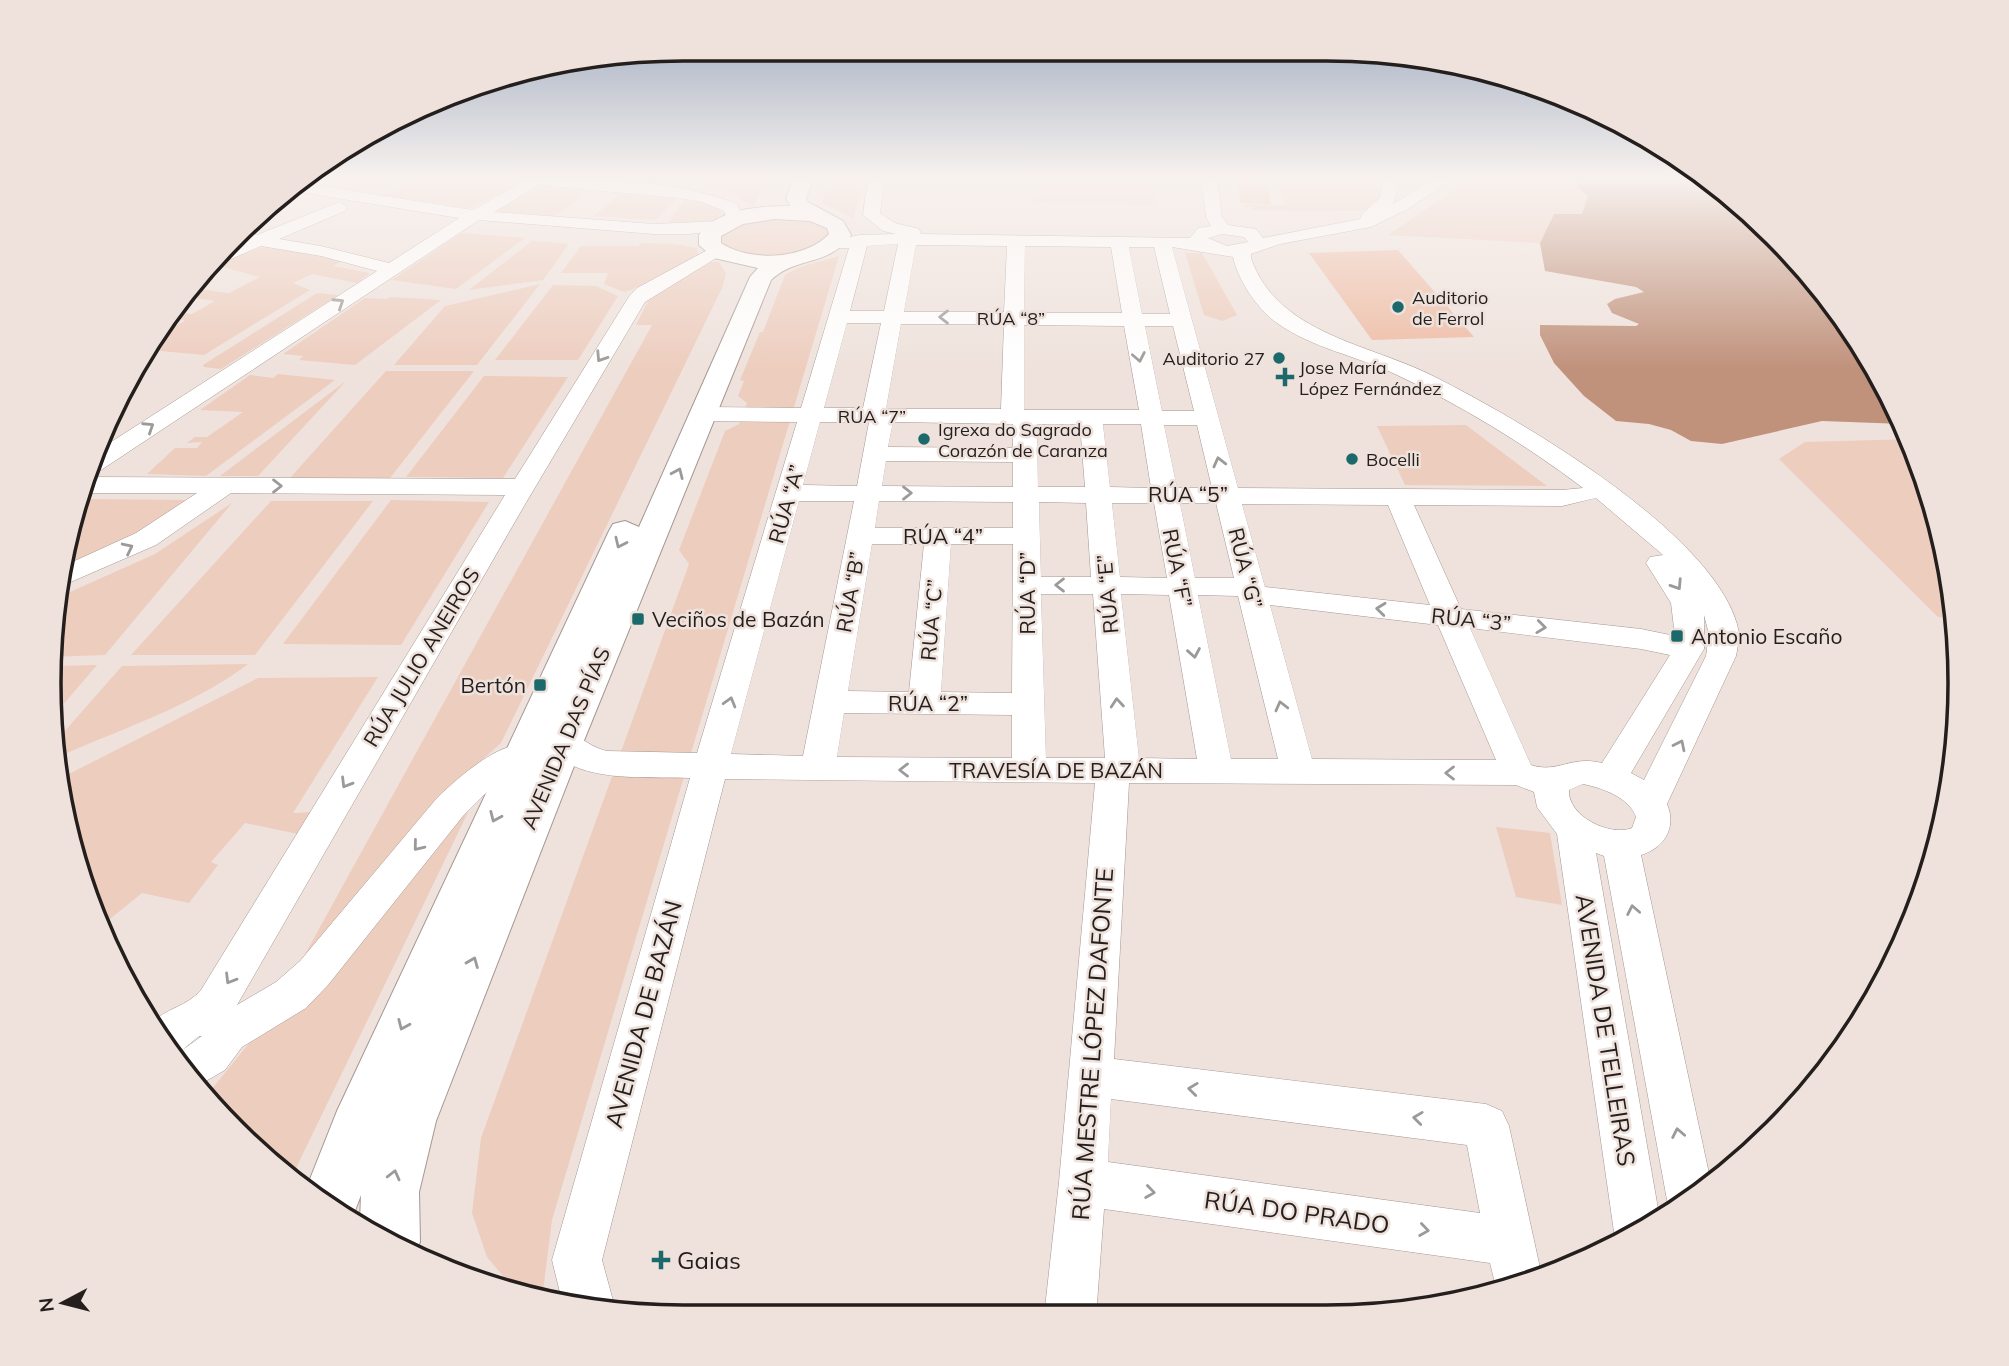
<svg xmlns="http://www.w3.org/2000/svg" width="2009" height="1366" font-family="Mulish,sans-serif">
<rect width="100%" height="100%" fill="#efe2dc"/>
<polygon fill="#ebd6cc" points="1030,179 1159,179 1158,206 1033,202 1033,189 1027,189"/>
<g fill="#edcdbe">
<polygon points="306,179 393,179 360,192"/>
<polygon points="418,179 489,179 518,183 471,208 380,195"/>
<polygon points="710,179 766,179 754,207 729,192 706,187"/>
<polygon points="831,179 865,179 853,218 822,203"/>
<polygon points="1361,179 1383,179 1380,199 1364,211 1252,210 1252,207 1245,207 1245,204 1285,205 1280,184 1364,187"/>
<polygon points="1471,179 1588,179 1576,186 1588,196 1582,214 1554,214 1540,243 1388,235"/>
<polygon points="542,185 590,190 553,217 495,211"/>
<polygon points="619,194 679,197 655,220 594,216"/>
<polygon points="686,197 707,202 726,212 726,216 704,224 667,225"/>
<path d="M800 217 823 224 829 230V236C810 260 743 264 721 243V236C741 215 774 219 800 217Z"/>
<polygon points="462,233 525,238 456,289 392,280"/>
<polygon points="532,241 569,244 543,280 469,290"/>
<polygon points="641,243 675,244 697,248 698,255 631,290 624,292 604,284 608,273 561,273 581,246 638,246"/>
<polygon points="268,246 345,260 333,266 370,273 357,283 312,274 293,283 310,290 204,355 150,350 155,341 185,320 168,318 171,313 192,314 215,301 181,296 190,288 229,293 260,277 216,265 247,252"/>
<polygon points="1185,253 1202,253 1237,315 1222,321 1204,315"/>
<polygon points="839,256 552,1220 542,1299 514,1289 487,1257 472,1213 481,1138 689,564 679,550 725,431 739,424 747,403 738,396 744,381 740,380 760,332 763,332 785,275 800,267"/>
<polygon points="711,262 719,262 726,274 722,288 501,743 427,809 298,967 652,325 636,325 649,299"/>
<polygon points="540,284 477,365 394,365 445,306"/>
<polygon points="553,285 596,286 618,296 578,360 495,360"/>
<polygon points="317,293 338,295 221,369 204,367 203,365"/>
<polygon points="390,297 441,300 355,365 299,360 303,356 283,354 365,298 386,299"/>
<polygon points="386,371 474,371 390,478 290,478"/>
<polygon points="278,374 335,380 206,476 147,474 175,448 197,448 202,442 187,443 195,437 207,437 243,412 200,410 250,375 273,378"/>
<polygon points="484,376 568,377 503,478 406,477"/>
<polygon points="346,381 258,476 220,476"/>
<polygon points="1466,425 1547,486 1405,485 1377,426"/>
<polygon points="1911,439 1948,559 1954,618 1938,617 1779,459 1805,442"/>
<polygon points="83,499 189,500 120,543 68,567"/>
<polygon points="391,500 489,502 401,645 283,644"/>
<polygon points="271,501 373,501 255,655 131,655"/>
<polygon points="232,503 105,655 51,657 50,641 61,596 155,554"/>
<path d="M248 664C193 706 121 729 58 757L57 740 122 666Z"/>
<polygon points="97,665 55,714 52,666"/>
<polygon points="378,677 293,813 313,812 298,834 245,823 211,862 218,865 189,903 142,893 105,923 61,807 59,779 258,678"/>
<polygon points="472,804 299,1162 294,1174 235,1132 207,1095 268,1020"/>
<polygon points="1496,827 1550,833 1562,905 1516,897"/>
</g>
<polygon fill="#c0917b" points="1588,179 1697,179 1774,234 1853,330 1903,424 1822,421 1722,444 1691,441 1671,430 1649,424 1616,421 1584,396 1554,363 1540,335 1540,325 1636,326 1639,324 1612,313 1607,304 1615,299 1644,292 1636,287 1545,271 1540,243 1554,214 1582,214 1588,196 1576,186"/>
<g fill="#eebca5">
<polygon points="1237,179 1267,179 1271,204 1240,203"/>
<polygon points="1398,250 1474,337 1372,340 1309,253"/>
</g>
<g fill="none" stroke-linecap="round" stroke-linejoin="round">
<g stroke="#a49791" stroke-width="1">
<g id="minor">
<path d="M517 179C587 178 671 178 737 204L744 220 735 225 729 224 724 211 702 202 679 198 539 185 494 212 654 224 721 221 730 226 727 230 688 234H654L479 220 101 470 90 472 94 453 377 271 321 256 261 246 231 259H220L248 234 257 235 339 202 347 207 345 211 279 239 321 246 389 263 459 218 293 191 302 183 473 210 520 183Z"/>
<path d="M868 179H884L880 213 895 223 919 229 921 234 1190 238 1198 228 1211 226 1206 217 1201 179H1217L1222 217 1228 225 1256 229 1263 238 1360 219 1362 214 1380 198 1384 179H1400L1393 204 1434 179H1453L1406 210 1371 227 1280 244 1251 254V258C1277 334 1370 344 1433 376 1517 418 1710 530 1737 624 1740 635 1738 646 1736 656L1667 804C1677 828 1664 848 1641 855L1711 1183 1679 1210 1673 1213 1667 1200 1604 856 1596 853 1660 1220 1618 1242 1614 1232 1557 834 1537 807 1534 792 1516 785 1129 783 1114 1059 1486 1104 1502 1111 1509 1126 1542 1277 1497 1291 1490 1263 1104 1209 1096 1317H1044L1059 1182 1095 783 725 779 602 1260 615 1308 614 1310 563 1305 552 1260 690 778C648 776 571 785 546 743L551 735C576 727 584 746 607 751L697 753 797 422 703 421 695 419 691 414 695 409 703 407 801 408 849 248H835L832 244 835 240 860 235 896 234 883 231 863 215ZM1222 234 1244 237 1248 242 1227 246 1208 238ZM898 244 884 311H850L867 246ZM916 245 1007 246 1004 312H904ZM1025 246 1111 247 1122 313H1024ZM1129 247H1154L1170 314H1142ZM1172 247 1233 257C1238 280 1257 309 1277 323 1312 348 1357 356 1395 374 1460 405 1525 444 1583 488L1562 490 1238 488ZM847 323H881L863 408H824ZM901 324H1004L1001 409H886ZM1024 325 1124 326 1139 410H1024ZM1145 326H1173L1194 411H1162ZM820 422H869L857 486 803 485ZM893 422 1013 424V448L888 447ZM1037 424H1080L1085 487H1038ZM1103 424H1141L1151 488 1110 487ZM1164 425H1197L1212 488H1177ZM886 461 1013 462V487L882 486ZM1596 498 1663 555 1650 557 1646 563 1671 603 1675 636 1641 629 1461 609 1414 505 1562 506ZM799 501H854L803 756 731 754ZM879 501 1013 502V528H875ZM1039 502 1086 503 1091 577H1041ZM1112 503H1154L1167 578 1120 577ZM1180 503H1216L1234 578H1195ZM1242 504 1388 505 1430 605 1265 587ZM872 544H924L909 692 848 691ZM951 544H1013L1012 693 941 692ZM1041 594H1093L1105 758H1046ZM1121 594 1169 595 1197 759 1139 758ZM1198 595 1238 596 1278 759H1231ZM1270 605 1438 625 1496 760 1312 759ZM1704 615 1709 634 1706 656 1644 780 1631 773 1704 649ZM1470 628 1641 649 1670 655 1602 763C1570 755 1558 774 1531 765ZM844 713 1012 715V758L837 757ZM1583 784C1602 788 1629 797 1636 817L1632 828C1610 837 1567 816 1569 790ZM1111 1099 1467 1145 1480 1213 1108 1162Z"/>
<path d="M715 246 721 247 724 251 721 255 645 302 524 506 237 1005 276 982 300 961 437 798C459 777 504 736 535 745L540 754 535 763 487 792 463 816 328 985 306 1008 242 1047 225 1070 199 1085 151 1023C167 1008 188 1006 201 990L505 495 231 493 156 545 66 584H64L68 564 136 533 197 493H87L89 477 515 479 630 295 637 288ZM199 1036H202L181 1051Z"/>
</g>
</g>
<g stroke="#a49791" stroke-width="2">
<path id="highway" d="M793 179H813L806 198 808 202 843 221 851 235C829 267 796 256 771 280L583 743 436 1121 419 1192 420 1242 414 1256 402 1251 360 1221 361 1195 353 1216 308 1184 337 1111 609 531 613 524 625 521 639 527 750 277 758 268 714 258 699 245V235C718 208 761 206 790 206L786 198ZM775 219 810 221 827 228 829 234C805 260 749 262 721 243V236L743 224Z"/>
</g>
<use href="#minor" fill="#fff" fill-rule="evenodd"/>
<use href="#highway" fill="#fff" fill-rule="evenodd"/>
</g>
<defs><path id="oneway-chevron" d="M-2-3.5L2.5 0L-2 3.5" fill="none" stroke-width="1.6" stroke-linecap="round" stroke-linejoin="round" transform="scale(1.75)"/></defs>
<g stroke="#9c9a99">
<use href="#oneway-chevron" transform="translate(339 303) rotate(-33)"/>
<use href="#oneway-chevron" transform="translate(944 317) rotate(-180)"/>
<use href="#oneway-chevron" transform="translate(601 357) rotate(123)"/>
<use href="#oneway-chevron" transform="translate(1139 357) rotate(79)"/>
<use href="#oneway-chevron" transform="translate(149 427) rotate(-33)"/>
<use href="#oneway-chevron" transform="translate(1219 462) rotate(-104)"/>
<use href="#oneway-chevron" transform="translate(678 473) rotate(-66)"/>
<use href="#oneway-chevron" transform="translate(277 486)"/>
<use href="#oneway-chevron" transform="translate(907 493)"/>
<use href="#oneway-chevron" transform="translate(620 543) rotate(115)"/>
<use href="#oneway-chevron" transform="translate(128 548) rotate(-26)"/>
<use href="#oneway-chevron" transform="translate(1060 585) rotate(-180)"/>
<use href="#oneway-chevron" transform="translate(1677 585) rotate(57)"/>
<use href="#oneway-chevron" transform="translate(1381 609) rotate(-174)"/>
<use href="#oneway-chevron" transform="translate(1541 627) rotate(7)"/>
<use href="#oneway-chevron" transform="translate(1194 653) rotate(80)"/>
<use href="#oneway-chevron" transform="translate(730 702) rotate(-74)"/>
<use href="#oneway-chevron" transform="translate(1117 703) rotate(-95)"/>
<use href="#oneway-chevron" transform="translate(1281 706) rotate(-104)"/>
<use href="#oneway-chevron" transform="translate(1680 745) rotate(-64)"/>
<use href="#oneway-chevron" transform="translate(904 770) rotate(-180)"/>
<use href="#oneway-chevron" transform="translate(1450 773) rotate(-180)"/>
<use href="#oneway-chevron" transform="translate(346 783) rotate(121)"/>
<use href="#oneway-chevron" transform="translate(495 817) rotate(114)"/>
<use href="#oneway-chevron" transform="translate(418 846) rotate(129)"/>
<use href="#oneway-chevron" transform="translate(1633 910) rotate(-101)"/>
<use href="#oneway-chevron" transform="translate(473 962) rotate(-68)"/>
<use href="#oneway-chevron" transform="translate(230 979) rotate(121)"/>
<use href="#oneway-chevron" transform="translate(403 1025) rotate(114)"/>
<use href="#oneway-chevron" transform="translate(1193 1089) rotate(-173)"/>
<use href="#oneway-chevron" transform="translate(1418 1118) rotate(-173)"/>
<use href="#oneway-chevron" transform="translate(1678 1133) rotate(-101)"/>
<use href="#oneway-chevron" transform="translate(394 1175) rotate(-76)"/>
<use href="#oneway-chevron" transform="translate(1150 1192) rotate(8)"/>
<use href="#oneway-chevron" transform="translate(1424 1230) rotate(8)"/>
</g>
<linearGradient id="sky" x2="0" y2="1"><stop stop-color="#98a6bc"/><stop offset="0.48" stop-color="#f8f2ef"/><stop offset="1" stop-color="#f8f2ef" stop-opacity="0"/></linearGradient>
<rect width="2009" height="370" fill="url(#sky)"/>
<g fill="#1c696b" stroke="#efe2dc" stroke-width="2.5">
<circle cx="1398" cy="307" r="7"/>
<circle cx="1279" cy="358" r="7"/>
<path d="M1281.5 366.5h7v7h7v7h-7v7h-7v-7h-7v-7h7z"/>
<circle cx="924" cy="439" r="7"/>
<circle cx="1352" cy="459" r="7"/>
<rect x="631" y="612" width="14" height="14" rx="3.5"/>
<rect x="1670" y="629" width="14" height="14" rx="3.5"/>
<rect x="533" y="678" width="14" height="14" rx="3.5"/>
<path d="M657.5 1249.5h7v7h7v7h-7v7h-7v-7h-7v-7h7z"/>
</g>
<g text-anchor="middle" dominant-baseline="central" stroke-width="5" stroke-linejoin="round" paint-order="stroke">
<g font-size="18" fill="#241f1d" stroke="#efe2dc" text-anchor="start">
<text x="1412" y="297">Auditorio<tspan x="1412" dy="21">de Ferrol</tspan></text>
<text x="1265" y="358" text-anchor="end">Auditorio 27</text>
<text x="1299" y="367">Jose María<tspan x="1299" dy="21">López Fernández</tspan></text>
<text x="938" y="429">Igrexa do Sagrado<tspan x="938" dy="21">Corazón de Caranza</tspan></text>
<text x="1366" y="459">Bocelli</text>
</g>
<g font-size="18" fill="#241f1d" stroke="#efe2dc">
<text x="1011" y="318">RÚA “8”</text>
<text x="872" y="416">RÚA “7”</text>
</g>
<g font-size="21" fill="#241f1d" stroke="#efe2dc">
<text x="1188" y="494">RÚA “5”</text>
<text transform="translate(786 504) rotate(-74)">RÚA “A”</text>
<text x="943" y="536">RÚA “4”</text>
<text transform="translate(1178 568) rotate(79)">RÚA “F”</text>
<text transform="translate(1246 568) rotate(76)">RÚA “G”</text>
<text transform="translate(850 592) rotate(-80)">RÚA “B”</text>
<text transform="translate(1027 593) rotate(-90)">RÚA “D”</text>
<text transform="translate(1107 594) rotate(-95)">RÚA “E”</text>
<text transform="translate(1471 619) rotate(6)">RÚA “3”</text>
<text transform="translate(931 620) rotate(-85)">RÚA “C”</text>
<text transform="translate(421 657) rotate(-59)">RÚA JULIO ANEIROS</text>
<text x="928" y="703">RÚA “2”</text>
<text transform="translate(565 738) rotate(-67)">AVENIDA DAS PÍAS</text>
<text x="1056" y="770">TRAVESÍA DE BAZÁN</text>
</g>
<g font-size="21" fill="#241f1d" stroke="#efe2dc" text-anchor="start">
<text x="652" y="619">Veciños de Bazán</text>
<text x="1691" y="636">Antonio Escaño</text>
<text x="526" y="685" text-anchor="end">Bertón</text>
</g>
<g font-size="24" fill="#241f1d" stroke="#efe2dc">
<text transform="translate(643 1014) rotate(-75)">AVENIDA DE BAZÁN</text>
<text transform="translate(1606 1030) rotate(81)">AVENIDA DE TELLEIRAS</text>
<text transform="translate(1092 1044) rotate(-86)">RÚA MESTRE LÓPEZ DAFONTE</text>
<text transform="translate(1297 1212) rotate(8)">RÚA DO PRADO</text>
</g>
<g font-size="24" fill="#241f1d" stroke="#efe2dc" text-anchor="start">
<text x="677" y="1260">Gaias</text>
</g>
</g>
<path d="M0 0H2009V1366H0ZM683 61H1326A622 622 0 0 1 1948 683V683A622 622 0 0 1 1326 1305H683A622 622 0 0 1 61 683V683A622 622 0 0 1 683 61Z" fill="#efe2dc" fill-rule="evenodd"/>
<path fill="none" stroke="#241f1d" stroke-width="3.5" d="M683 61H1326A622 622 0 0 1 1948 683V683A622 622 0 0 1 1326 1305H683A622 622 0 0 1 61 683V683A622 622 0 0 1 683 61Z"/>
<g transform="translate(63 1303) rotate(263)" stroke="#efe2dc" stroke-width="5" paint-order="stroke">
<path d="M0-5L12 26L0 18L-12 26Z" fill="#241f1d"/>
<text y="-10" font-size="19" font-weight="bold" text-anchor="middle" fill="#241f1d">N</text>
</g>
</svg>
